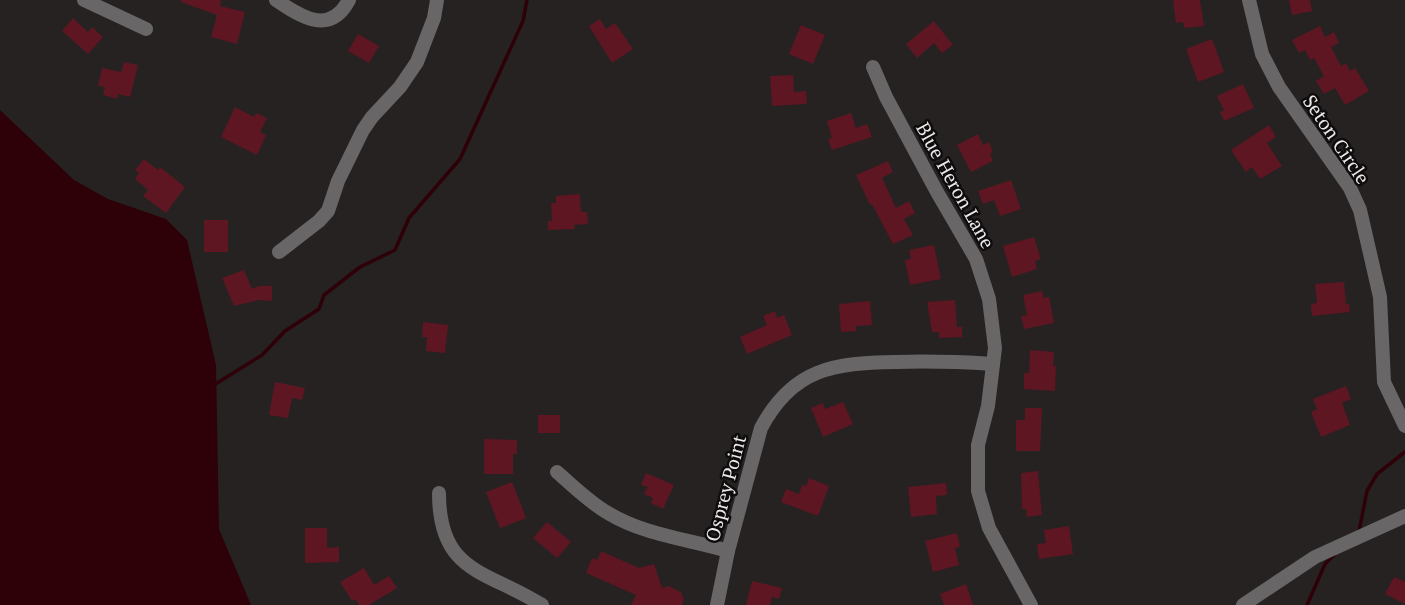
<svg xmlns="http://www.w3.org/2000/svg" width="1405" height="605" font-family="'PT Serif',serif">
<rect width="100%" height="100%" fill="#262222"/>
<polygon fill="#2e0007" points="0,110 74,180 108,199 166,219 187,240 216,365 219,529 251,605 0,605"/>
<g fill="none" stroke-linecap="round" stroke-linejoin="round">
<g stroke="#2e0007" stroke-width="3.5">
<polyline points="214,385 262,355 285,331 319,309 324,295 360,267 395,250 409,218 460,159 523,21 527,0"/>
<polyline points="1359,531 1367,491 1377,474 1405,452"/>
<polyline points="1307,605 1325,564 1334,555"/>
</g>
</g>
<g fill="#5d1622">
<polygon points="181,0 221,0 220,6 245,12 237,44 211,37 217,15 181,2"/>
<polygon points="1173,0 1200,0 1204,26 1184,28 1183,22 1176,23"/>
<polygon points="1289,0 1310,0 1312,11 1292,15"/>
<polygon points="73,18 88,32 92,27 103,37 88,54 62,31"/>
<polygon points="600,19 606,29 615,23 633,49 612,63 589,26"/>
<polygon points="934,21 953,45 942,53 934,43 917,58 906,44"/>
<polygon points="801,25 825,35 813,64 789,54"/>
<polygon points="1320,26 1325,37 1334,32 1339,43 1331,47 1341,66 1346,63 1350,71 1355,68 1369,91 1345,105 1335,88 1324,94 1316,81 1324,76 1314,58 1310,60 1305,50 1299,53 1292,40"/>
<polygon points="358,34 379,46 369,63 348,51"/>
<polygon points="1212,39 1224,72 1198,82 1186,49"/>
<polygon points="124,62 138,65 130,97 118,94 117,99 103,95 105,87 98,86 102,68 121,72"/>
<polygon points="793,75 794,92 806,91 807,104 772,106 770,76"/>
<polygon points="1243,84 1254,108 1224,121 1220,112 1224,110 1217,96"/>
<polygon points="235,107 254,117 256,113 267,118 260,132 266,135 257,155 221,137"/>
<polygon points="851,113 856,128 867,124 872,137 832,150 828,139 832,138 827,121"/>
<polygon points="1269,125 1276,137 1267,143 1282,166 1260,179 1252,167 1246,172 1231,150"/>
<polygon points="978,134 983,145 989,142 993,152 990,154 993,161 971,172 957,145"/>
<polygon points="144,159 158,170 160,167 185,187 166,213 143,196 148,190 135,179 139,173 135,170"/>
<polygon points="888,161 893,172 882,178 896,208 909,201 915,213 904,219 913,235 893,244 872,204 870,205 856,175"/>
<polygon points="1011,180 1021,209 1000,216 994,200 983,204 978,191"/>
<polygon points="580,194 581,212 587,212 588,224 574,225 575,229 548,230 548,221 552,221 551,203 556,203 556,196"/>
<rect x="204" y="220" width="24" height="32"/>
<polygon points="1034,237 1041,259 1035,261 1037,269 1012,277 1003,246"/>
<polygon points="934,245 941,279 910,285 905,260 911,259 909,250"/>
<polygon points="244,270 252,289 259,286 272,286 272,301 259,300 234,306 222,278"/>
<polygon points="1344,282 1346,304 1349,304 1350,312 1312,316 1311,304 1317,303 1315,284"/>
<polygon points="1042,291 1044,298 1049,297 1054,323 1024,329 1021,316 1027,315 1023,295"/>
<polygon points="955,300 957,327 962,327 962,337 939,338 939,332 932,332 927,302"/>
<polygon points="870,301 872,325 856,326 856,331 841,332 839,304"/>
<polygon points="775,311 777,318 784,315 792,335 747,354 740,337 767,325 763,316"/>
<polygon points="423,322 448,325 445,353 426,351 427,337 422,337"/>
<polygon points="1030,350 1054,352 1053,366 1056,366 1055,391 1024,389 1024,373 1029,373"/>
<polygon points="275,382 305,388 302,400 292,398 288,418 269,415"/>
<polygon points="1346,386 1351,399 1342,403 1350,425 1321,437 1311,412 1317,409 1313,399"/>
<polygon points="843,402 853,424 823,437 811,408 823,403 825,409"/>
<polygon points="1025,408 1042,408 1040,451 1016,451 1016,420 1025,420"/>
<rect x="538" y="415" width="22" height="18"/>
<polygon points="484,439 517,440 517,454 513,454 513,474 484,474"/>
<polygon points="1038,471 1042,515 1027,517 1026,509 1022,509 1021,473"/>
<polygon points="646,473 674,485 663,509 651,503 653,498 644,494 648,487 641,485"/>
<polygon points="809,478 829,486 818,516 781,502 786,489 799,494 802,485 806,486"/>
<polygon points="512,482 526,518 500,528 486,492"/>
<polygon points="946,483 947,495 936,496 937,514 911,517 908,487"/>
<polygon points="547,522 571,542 557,558 533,538"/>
<polygon points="1069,526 1073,554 1039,559 1037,544 1046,543 1044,530"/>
<polygon points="305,528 327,528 327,548 339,547 339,562 305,563"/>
<polygon points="957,533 960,547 955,548 959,565 933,572 925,541"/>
<polygon points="601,551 639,568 654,564 662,588 668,586 681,592 684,600 682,605 631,605 636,595 586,573 592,558 597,560"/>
<polygon points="364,568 374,585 389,576 397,588 369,605 359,605 355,599 352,601 340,582"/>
<polygon points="1394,577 1405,582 1405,604 1385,594"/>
<polygon points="752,581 782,588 779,599 772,597 770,605 746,605"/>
<polygon points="966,584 973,605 944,605 940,594"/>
</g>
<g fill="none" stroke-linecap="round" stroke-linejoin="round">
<g stroke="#686666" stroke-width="14">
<polyline points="84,0 146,29"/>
<path d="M276 0C301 17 330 36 349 0"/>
<polyline points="1249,0 1262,54 1279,87 1350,188 1360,210 1380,297 1384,382 1405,426"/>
<polyline points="873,67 886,97 937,192 976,259 989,299 995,348 988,406 978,445 978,491 989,528 1031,605"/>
<polyline points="279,252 319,221 328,211 338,181 363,130 372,117 400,87 417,62 434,18 437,0"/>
<path d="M557 472C573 486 589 502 608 513 644 535 688 539 728 551"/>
<path d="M439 493C439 574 487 570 542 605"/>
<path d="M717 605 728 551 761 428C793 368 834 363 896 362 929 361 961 362 993 364"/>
<polyline points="1243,605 1315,557 1405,516"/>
</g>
</g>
<g text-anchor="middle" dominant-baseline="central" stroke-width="5" stroke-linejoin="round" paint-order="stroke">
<g font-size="19" fill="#ece9ea" stroke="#0e0c0c">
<text transform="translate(1337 139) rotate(56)">Seton Circle</text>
<text transform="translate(956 185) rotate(61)">Blue Heron Lane</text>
<text transform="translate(725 488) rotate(-75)">Osprey Point</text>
</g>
</g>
</svg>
